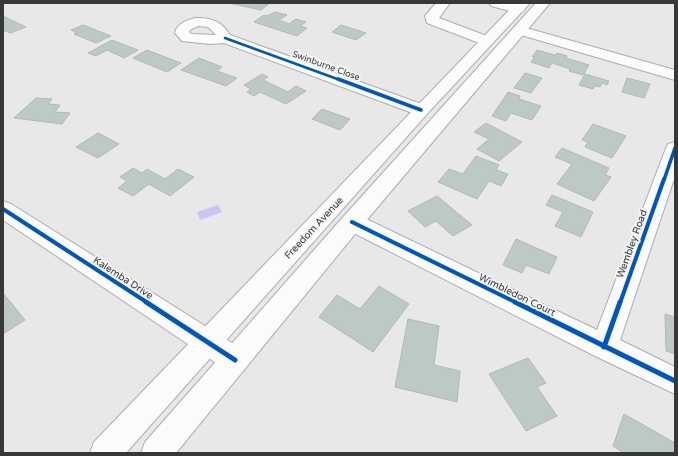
<svg xmlns="http://www.w3.org/2000/svg" width="678" height="456" font-family="'Varela Round',sans-serif">
<rect width="100%" height="100%" fill="#e8e7e9"/>
<polygon fill="#cbc5f3" points="218,205 222,212 200,220 197,212"/>
<g fill="#bccac3" stroke="#b6b7b7">
<polygon points="229,3 270,3 261,10"/>
<polygon points="275,12 287,15 279,20 289,24 296,19 306,22 300,26 307,28 297,36 254,22 264,15 267,16"/>
<polygon points="3,16 26,27 10,33 3,30"/>
<polygon points="83,25 111,36 96,43 74,34 77,33 71,30"/>
<polygon points="341,25 366,33 356,40 332,32"/>
<polygon points="112,40 138,50 124,58 107,50 96,56 88,53"/>
<polygon points="147,50 181,63 167,72 133,58"/>
<polygon points="537,50 555,55 557,53 567,56 566,58 589,65 583,75 569,71 570,69 552,63 549,68 531,62 535,57 532,57"/>
<polygon points="199,58 222,67 217,71 237,78 226,86 181,70"/>
<polygon points="525,73 542,78 531,93 514,88"/>
<polygon points="262,74 268,77 263,80 288,92 296,86 306,91 286,104 260,92 254,96 247,92 251,89 244,85"/>
<polygon points="585,74 609,81 607,85 602,83 600,87 595,86 593,89 579,85"/>
<polygon points="627,78 650,84 644,98 622,92"/>
<polygon points="508,92 520,96 519,99 541,106 532,120 511,113 506,121 492,116"/>
<polygon points="36,98 52,99 48,104 60,105 55,112 70,113 62,124 14,118"/>
<polygon points="322,109 350,119 340,130 312,119"/>
<polygon points="486,123 522,142 499,161 477,149 489,139 474,132"/>
<polygon points="593,124 626,136 612,158 585,147 588,142 582,140"/>
<polygon points="98,133 119,144 98,158 76,147"/>
<polygon points="562,148 609,168 605,175 611,177 594,201 557,184 572,164 555,157"/>
<polygon points="476,156 499,165 496,170 508,174 501,186 489,181 477,199 438,182 449,169 463,174"/>
<polygon points="133,168 142,173 147,169 165,179 178,169 194,177 170,196 149,184 133,196 118,188 127,181 120,177"/>
<polygon points="552,195 593,212 581,237 555,226 563,212 546,205"/>
<polygon points="437,196 472,225 453,236 436,221 425,227 408,211"/>
<polygon points="516,239 557,257 549,274 526,265 522,273 503,265"/>
<polygon points="379,286 409,304 373,352 319,317 337,295 360,309"/>
<polygon points="3,293 25,320 3,334"/>
<polygon points="665,314 675,317 675,354 666,351"/>
<polygon points="408,319 439,326 434,365 460,371 457,402 395,387"/>
<polygon points="528,358 546,383 537,387 557,416 526,431 489,374"/>
<polygon points="624,414 675,443 675,453 624,453 613,446"/>
</g>
<g fill="none" stroke-linecap="round" stroke-linejoin="round">
<g stroke="#adadae" stroke-width="2">
<g id="minor">
<polygon points="436,3 450,3 439,18 492,38 494,41 492,44 487,45 482,44 427,23 425,16"/>
<polygon points="489,3 511,3 523,6 525,9 523,12 518,13 491,6"/>
<path d="M196 18C212 18 221 21 230 35L427 106 430 110 427 114 421 115 415 114 224 43 210 44 182 41 175 33C177 23 187 20 196 18ZM198 26 208 27 216 35 191 34 189 32 190 30Z"/>
<polygon points="519,26 675,70 675,80 514,33 512,30 514,27"/>
<polygon points="675,142 675,176 620,340 675,367 675,394 595,356 344,228 341,222 344,216 352,214 360,216 597,330 666,148 668,144"/>
<polygon points="3,201 11,204 245,351 249,360 245,369 235,373 225,369 3,220"/>
</g>
</g>
<g stroke="#adadae" stroke-width="2">
<g id="major">
<polygon points="516,3 530,3 427,114 126,453 90,453 94,442"/>
<polygon points="536,3 550,3 360,228 176,453 141,453 145,442 344,216"/>
</g>
</g>
<use href="#minor" fill="#fcfbfc" fill-rule="evenodd"/>
<use href="#major" fill="#fcfbfc" fill-rule="evenodd"/>
<g stroke="#f4f4f7" stroke-width="4">
<polyline id="cycleway-far3" points="225,38 340,80"/>
</g>
<g stroke="#f4f4f7" stroke-width="5.5">
<g id="cycleway-far2">
<polyline points="338,79 421,110"/>
<polyline points="664,180 675,148"/>
</g>
</g>
<g stroke="#f4f4f7" stroke-width="6">
<g id="cycleway-far1">
<polyline points="3,209 148,303"/>
<polyline points="352,222 517,303"/>
<polyline points="620,303 664,179"/>
</g>
</g>
<g stroke="#f4f4f7" stroke-width="8">
<g id="cycleway">
<polyline points="146,302 235,360"/>
<polyline points="515,302 675,381"/>
<polyline points="604,347 620,302"/>
</g>
</g>
<use href="#cycleway-far3" stroke="#0057b8" stroke-width="2.5"/>
<use href="#cycleway-far2" stroke="#0057b8" stroke-width="3.5"/>
<use href="#cycleway-far1" stroke="#0057b8" stroke-width="4"/>
<use href="#cycleway" stroke="#0057b8" stroke-width="5"/>
</g>
<g text-anchor="middle" dominant-baseline="central" stroke-width="4" stroke-linejoin="round" paint-order="stroke">
<g font-size="9" fill="#383839" stroke="#f4f4f7">
<text transform="translate(326 66) rotate(20)">Swinburne Close</text>
</g>
<g font-size="10" fill="#383839" stroke="#f4f4f7">
<text transform="translate(314 228) rotate(-47)">Freedom Avenue</text>
<text transform="translate(632 244) rotate(-70)">Wembley Road</text>
<text transform="translate(123 278) rotate(33)">Kalemba Drive</text>
<text transform="translate(517 295) rotate(26)">Wimbledon Court</text>
</g>
</g>
<rect width="678" height="456" fill="none" stroke="#383839" stroke-width="8"/>
</svg>
